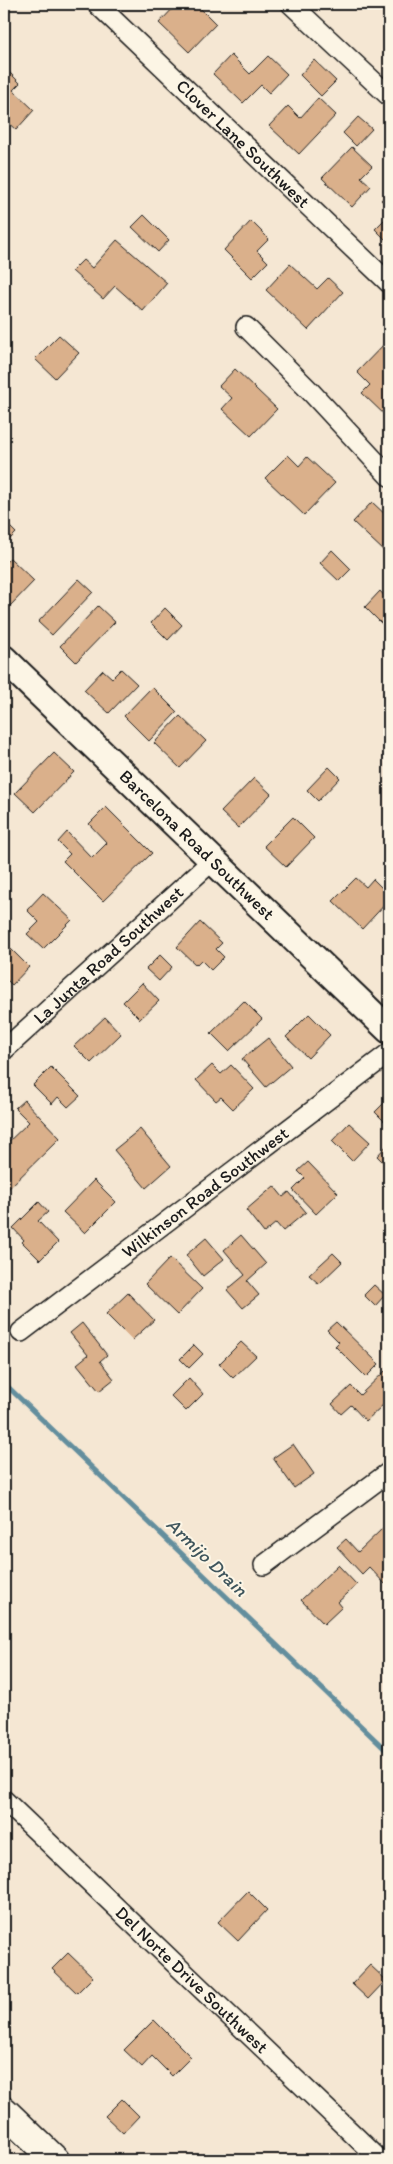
<svg xmlns="http://www.w3.org/2000/svg" width="393" height="2164" font-family="Itim,sans-serif">
<rect width="100%" height="100%" fill="#f5e7d3"/>
<filter id="ink" filterUnits="userSpaceOnUse"><feTurbulence type="fractalNoise" baseFrequency=".02" numOctaves="2"/><feDisplacementMap in="SourceGraphic" scale="10" xChannelSelector="R" yChannelSelector="G"/><feConvolveMatrix kernelMatrix="1 2 1 2 8 2 1 2 1" color-interpolation-filters="sRGB"/></filter>
<g filter="url(#ink)">
<g fill="none" stroke-linecap="round" stroke-linejoin="round">
<polyline stroke="#638e9d" stroke-width="5" points="4,1383 389,1753"/>
</g>
<g fill="#dab08b" stroke="#1c1c1c">
<polygon points="177,4 196,4 216,24 189,52 159,23"/>
<polygon points="231,55 250,74 268,56 287,74 269,93 261,85 243,103 213,74"/>
<polygon points="314,60 336,81 321,96 300,75"/>
<polygon points="4,67 20,83 13,90 34,110 16,130 4,119"/>
<polygon points="318,98 336,115 299,154 269,126 288,106 300,118"/>
<polygon points="358,117 372,129 356,146 343,133"/>
<polygon points="352,147 372,166 361,177 371,186 352,207 322,178"/>
<polygon points="389,192 389,208 381,200"/>
<polygon points="144,215 169,240 158,252 132,227"/>
<polygon points="389,215 389,243 375,229"/>
<polygon points="251,221 269,239 257,251 268,262 252,278 224,250"/>
<polygon points="117,240 167,283 143,311 115,286 103,299 72,271 83,260 92,268"/>
<polygon points="290,264 317,289 328,278 343,292 308,330 266,290"/>
<polygon points="59,335 79,353 55,378 35,359"/>
<polygon points="389,339 389,419 362,393 370,385 357,372"/>
<polygon points="235,369 277,409 251,436 222,409 232,398 219,386"/>
<polygon points="288,455 299,466 307,457 335,483 304,515 265,478"/>
<polygon points="372,502 389,518 389,548 385,552 353,522"/>
<polygon points="6,523 16,533 4,545 4,525"/>
<polygon points="332,550 351,569 339,581 320,563"/>
<polygon points="10,558 34,581 10,606 4,600 4,564"/>
<polygon points="79,579 93,592 52,635 38,622"/>
<polygon points="380,591 389,601 389,622 385,627 365,607"/>
<polygon points="98,606 115,622 76,662 60,646"/>
<polygon points="165,608 182,625 168,640 151,623"/>
<polygon points="121,669 137,684 109,713 84,690 103,670 112,678"/>
<polygon points="152,687 177,712 149,741 124,716"/>
<polygon points="180,716 206,741 180,768 154,743"/>
<polygon points="54,753 74,772 35,812 15,793"/>
<polygon points="329,767 340,778 318,801 307,790"/>
<polygon points="254,778 271,794 238,828 221,812"/>
<polygon points="106,807 152,853 103,901 63,861 70,854 58,842 67,832 92,858 107,843 89,824"/>
<polygon points="293,817 314,838 286,867 264,846"/>
<polygon points="356,878 366,887 373,879 389,895 389,900 362,929 333,901"/>
<polygon points="43,893 72,920 43,949 27,934 39,922 27,910"/>
<polygon points="200,922 222,943 216,949 224,957 211,970 201,960 196,965 177,947"/>
<polygon points="4,942 29,967 12,985 4,977"/>
<polygon points="160,955 172,967 159,981 146,969"/>
<polygon points="142,983 159,1001 140,1019 123,1002"/>
<polygon points="244,1001 262,1019 229,1051 211,1033"/>
<polygon points="309,1014 330,1035 308,1058 286,1037"/>
<polygon points="105,1017 121,1034 91,1063 74,1046"/>
<polygon points="268,1038 291,1066 266,1087 242,1059"/>
<polygon points="212,1065 221,1074 231,1065 254,1089 233,1109 221,1097 216,1101 196,1080"/>
<polygon points="51,1067 80,1096 68,1107 58,1097 52,1104 33,1085"/>
<polygon points="389,1098 389,1126 375,1112"/>
<polygon points="24,1100 60,1138 4,1193 4,1146 29,1122 15,1108"/>
<polygon points="349,1123 370,1142 352,1161 332,1141"/>
<polygon points="140,1129 171,1166 146,1188 114,1150"/>
<polygon points="389,1143 389,1167 388,1167 377,1156"/>
<polygon points="308,1162 338,1193 316,1214 293,1190 305,1178 298,1171"/>
<polygon points="94,1180 116,1202 85,1233 63,1212"/>
<polygon points="274,1186 283,1197 289,1192 306,1212 283,1231 276,1223 264,1233 246,1210"/>
<polygon points="39,1202 48,1212 38,1221 58,1242 40,1260 22,1242 24,1240 13,1228"/>
<polygon points="241,1235 266,1264 247,1281 259,1295 243,1308 227,1290 245,1275 224,1250"/>
<polygon points="206,1238 224,1259 203,1276 186,1255"/>
<polygon points="333,1253 342,1262 319,1284 309,1275"/>
<polygon points="170,1258 202,1289 177,1315 145,1284"/>
<polygon points="374,1285 385,1295 375,1306 364,1295"/>
<polygon points="128,1293 154,1320 132,1340 106,1314"/>
<polygon points="336,1322 379,1364 366,1377 335,1346 339,1342 327,1330"/>
<polygon points="82,1323 107,1355 100,1361 114,1379 99,1391 77,1364 88,1355 70,1333"/>
<polygon points="241,1342 256,1356 233,1378 219,1364"/>
<polygon points="194,1345 203,1354 189,1368 180,1359"/>
<polygon points="385,1371 389,1376 389,1410 384,1404 366,1421 351,1405 341,1414 332,1404 351,1386 360,1395"/>
<polygon points="189,1378 203,1394 186,1411 171,1396"/>
<polygon points="293,1444 314,1474 294,1488 273,1458"/>
<polygon points="383,1528 389,1535 389,1580 385,1584 369,1567 362,1574 337,1547 346,1539 358,1552"/>
<polygon points="338,1565 357,1585 338,1602 342,1607 324,1624 301,1600"/>
<polygon points="248,1891 267,1910 238,1941 218,1922"/>
<polygon points="68,1953 93,1977 77,1993 52,1969"/>
<polygon points="370,1965 386,1980 368,1999 352,1984"/>
<polygon points="154,2020 191,2057 172,2076 152,2056 142,2067 124,2050"/>
<polygon points="122,2099 139,2116 123,2133 105,2116"/>
</g>
<g fill="none" stroke-linecap="round" stroke-linejoin="round">
<g stroke="#1c1c1c" stroke-width="22">
<g id="street">
<path id="s1" d="M97 4 389 283"/>
<polyline points="291,4 389,96"/>
<polyline points="246,327 310,391 389,476"/>
<path id="s2" d="M4 1050 213 860"/>
<path id="s3" d="M21 1332 389 1053"/>
<polyline points="264,1565 389,1472"/>
<path id="s4" d="M4 1800 380 2160"/>
</g>
</g>
<g stroke="#1c1c1c" stroke-width="30">
<g id="secondary">
<path id="s5" d="M4 659 389 1030"/>
</g>
</g>
<g stroke="#1c1c1c" stroke-width="31">
<polyline id="primary" points="4,2111 55,2160"/>
</g>
<use href="#street" stroke="#fcf5e5" stroke-width="19"/>
<use href="#secondary" stroke="#fcf5e5" stroke-width="26"/>
<use href="#primary" stroke="#fcf5e5" stroke-width="28"/>
</g>
</g>
<g text-anchor="middle" dominant-baseline="central" stroke-width="4" stroke-linejoin="round" paint-order="stroke">
<g font-size="18" fill="#1c1c1c" stroke="#fcf5e5">
<text stroke="none"><textPath href="#s1" startOffset="202">Clover Lane Southwest</textPath></text>
<text stroke="none"><textPath href="#s5" startOffset="268">Barcelona Road Southwest</textPath></text>
<text stroke="none"><textPath href="#s2" startOffset="141">La Junta Road Southwest</textPath></text>
<text stroke="none"><textPath href="#s3" startOffset="231">Wilkinson Road Southwest</textPath></text>
<text stroke="none"><textPath href="#s4" startOffset="260">Del Norte Drive Southwest</textPath></text>
</g>
<g font-size="19" font-style="italic" fill="#3f555c" stroke="#fcf5e5">
<text transform="translate(207 1557) rotate(44)">Armijo Drain</text>
</g>
</g>
<rect width="393" height="2164" fill="none" stroke="#fcf5e5" stroke-width="20"/>
<rect x="10" y="10" width="373" height="2144" fill="none" stroke="#1c1c1c" stroke-width="2" filter="url(#ink)"/>
</svg>
